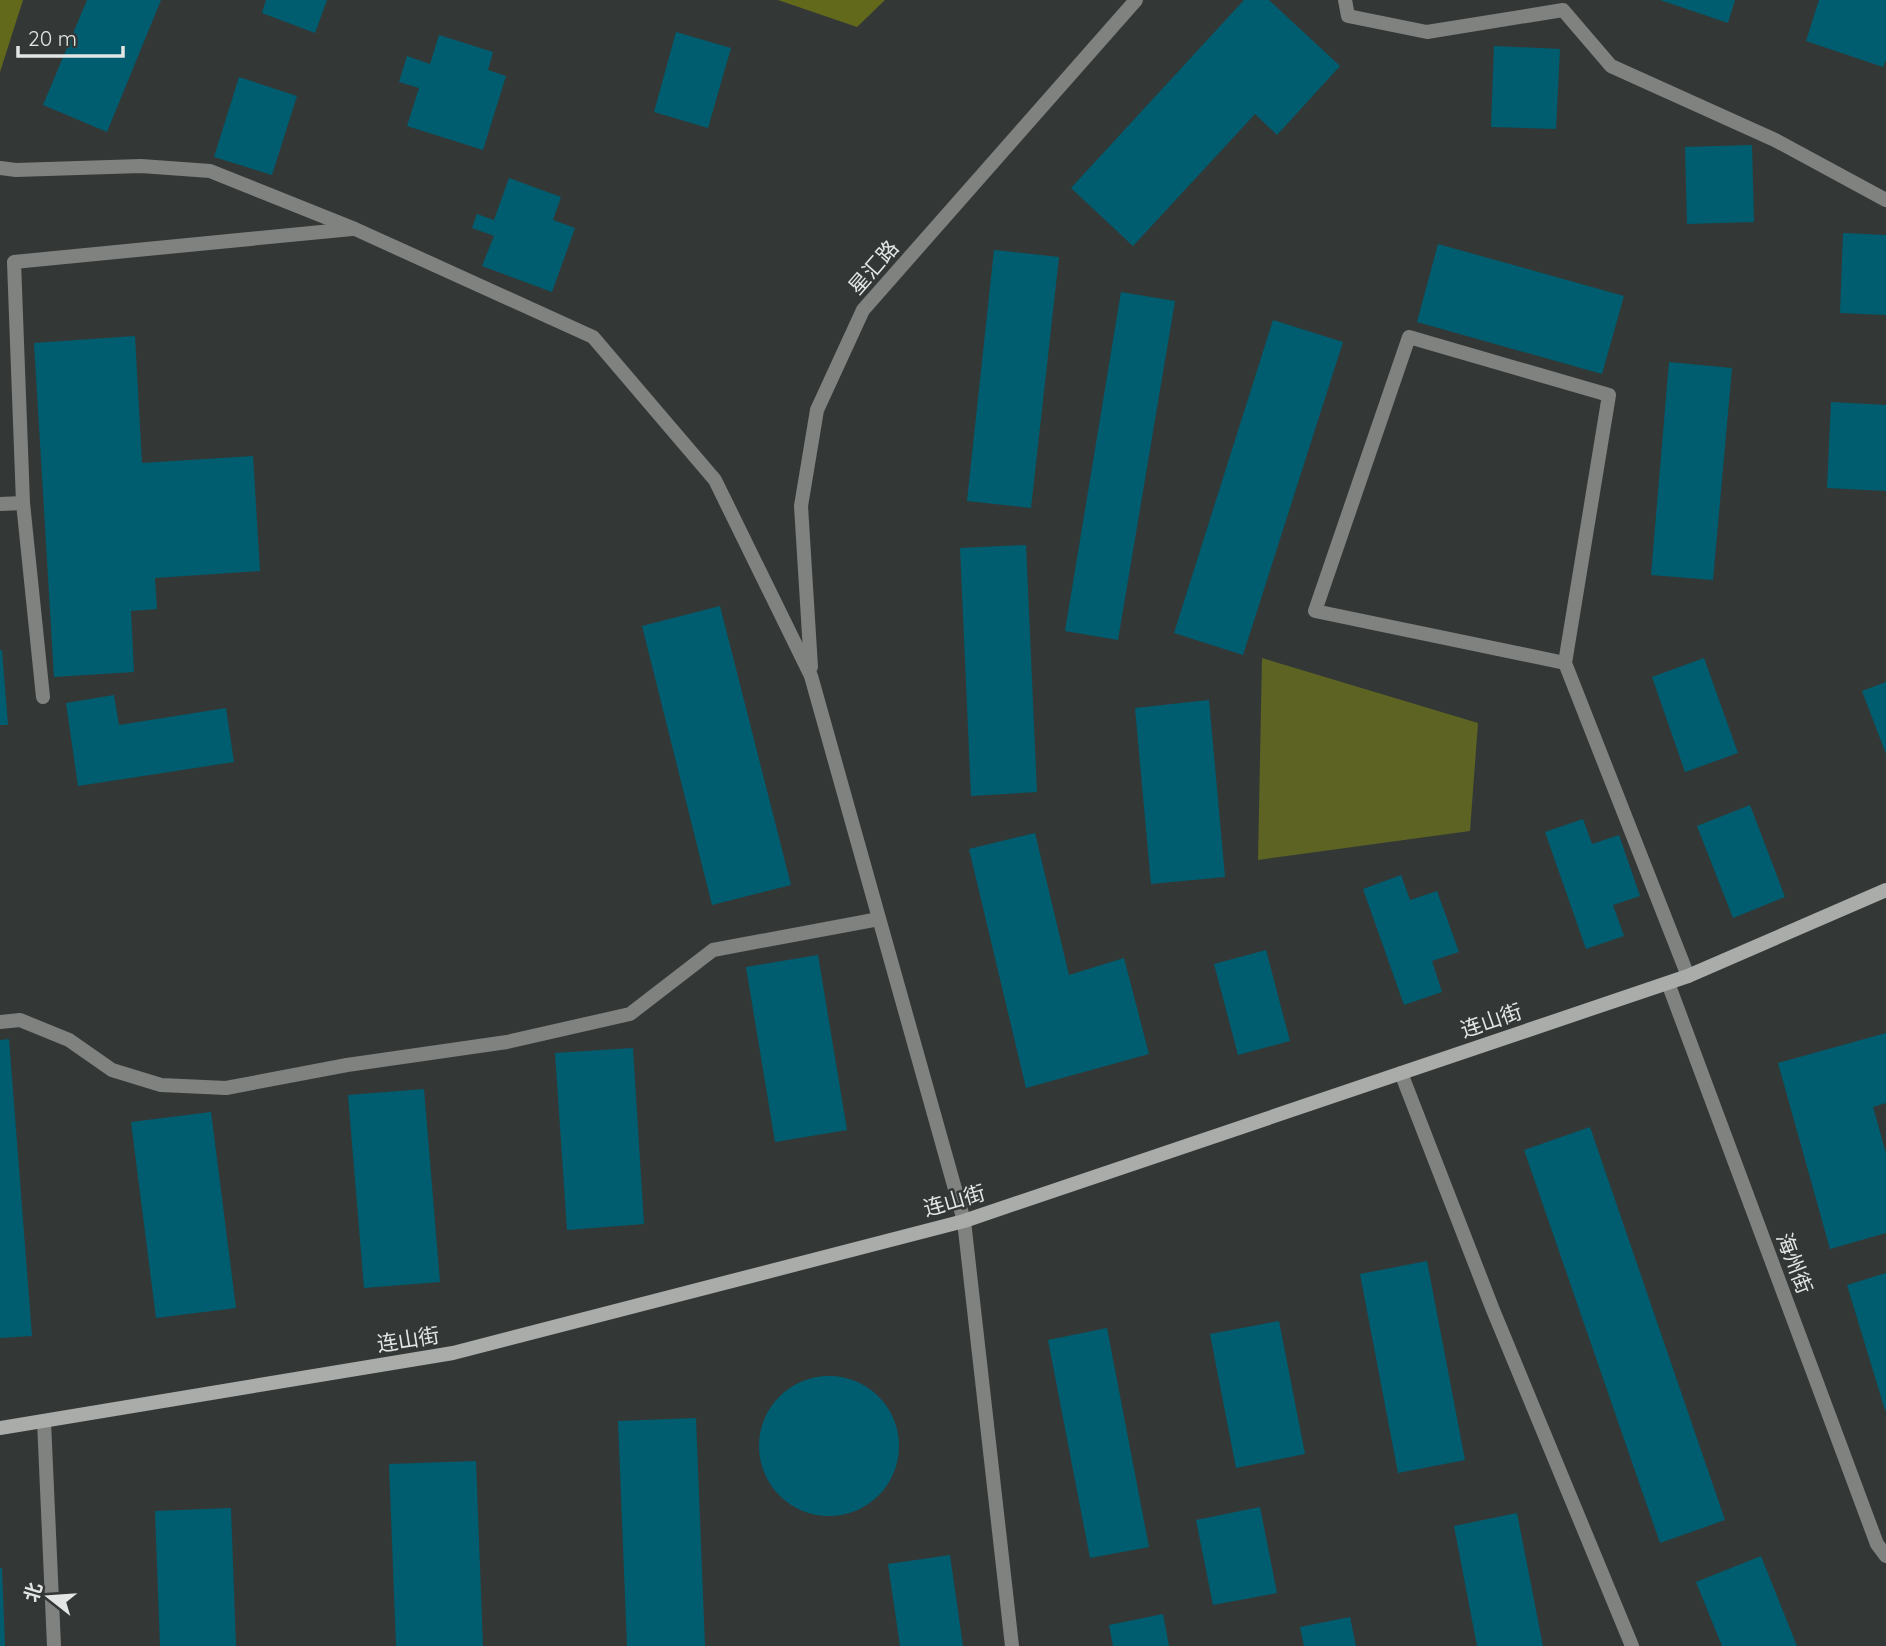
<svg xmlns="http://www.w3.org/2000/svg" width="1886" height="1646" font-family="Quicksand,'Noto Sans SC',sans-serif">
<rect width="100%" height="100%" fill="#333837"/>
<polygon fill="#5d6322" points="1262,658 1478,723 1470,831 1258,860"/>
<g fill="#62691b">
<polygon points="0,0 23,0 0,72"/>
<polygon points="778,0 885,0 857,27"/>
</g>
<g fill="#005d6f">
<polygon points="87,0 161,0 107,132 43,105"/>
<polygon points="266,0 327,0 315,33 262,13"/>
<polygon points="1244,0 1269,0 1340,66 1277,135 1255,114 1133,246 1071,188"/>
<polygon points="1660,0 1735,0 1728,23"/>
<polygon points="1819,0 1886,0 1886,60 1883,67 1806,41"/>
<polygon points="676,32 731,48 708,128 654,112"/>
<polygon points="439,35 493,52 488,70 506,76 483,150 407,126 419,88 399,82 407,56 430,64"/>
<polygon points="1494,46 1560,49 1556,129 1491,127"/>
<polygon points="239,77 297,96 272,175 214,157"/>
<polygon points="1752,145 1754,222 1687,224 1685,147"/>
<polygon points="509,178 561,197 553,220 575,228 552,292 482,266 494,236 472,228 477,214 494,220"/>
<polygon points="1843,233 1886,235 1886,315 1840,313"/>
<polygon points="1438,244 1624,296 1602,374 1417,322"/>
<polygon points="994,250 1059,257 1031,508 967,501"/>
<polygon points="1121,292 1175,301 1118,640 1065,631"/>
<polygon points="1273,320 1343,342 1243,655 1174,633"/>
<polygon points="135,336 142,463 253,456 260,571 155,578 157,609 131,611 134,672 54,677 34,343"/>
<polygon points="1669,362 1732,368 1713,580 1651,575"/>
<polygon points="1831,402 1886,405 1886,491 1827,488"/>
<polygon points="1026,545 1037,792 971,796 960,548"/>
<polygon points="720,606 791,885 712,905 642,626"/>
<polygon points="0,650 2,650 8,725 0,725"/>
<polygon points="1704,658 1738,753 1685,772 1652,677"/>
<polygon points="1886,682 1886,754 1862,691"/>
<polygon points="114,695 119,725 226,708 234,762 78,786 66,703"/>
<polygon points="1209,700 1225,877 1151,884 1135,708"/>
<polygon points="1750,805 1785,897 1733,918 1697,826"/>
<polygon points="1583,819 1592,844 1619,835 1640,896 1613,905 1624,936 1586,949 1545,832"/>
<polygon points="1035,833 1069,975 1124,958 1149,1054 1026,1088 969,849"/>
<polygon points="1401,875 1410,900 1437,891 1459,952 1432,961 1442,992 1404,1005 1363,889"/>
<polygon points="1266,950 1290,1041 1238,1055 1214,964"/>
<polygon points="818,955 847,1130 775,1142 746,967"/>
<polygon points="1886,1033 1886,1103 1873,1107 1886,1153 1886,1233 1830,1249 1778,1063"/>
<polygon points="9,1039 32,1336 0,1338 0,1040"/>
<polygon points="633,1048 644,1224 567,1230 555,1053"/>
<polygon points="424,1089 440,1282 364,1288 348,1095"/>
<polygon points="211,1112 236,1308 156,1318 131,1122"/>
<polygon points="1590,1127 1725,1520 1660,1543 1524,1150"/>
<polygon points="1427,1261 1465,1460 1398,1473 1360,1274"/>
<polygon points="1886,1273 1886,1410 1885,1410 1847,1285"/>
<polygon points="1279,1321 1305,1454 1236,1468 1210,1334"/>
<polygon points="1107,1328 1149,1547 1090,1558 1048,1340"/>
<circle cx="829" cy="1446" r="70"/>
<polygon points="696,1418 705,1646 627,1646 618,1421"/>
<polygon points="476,1461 483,1646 396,1646 389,1464"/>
<polygon points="1260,1507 1277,1593 1213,1605 1196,1520"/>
<polygon points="231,1508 236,1646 160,1646 155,1511"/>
<polygon points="1517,1513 1543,1646 1477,1646 1454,1526"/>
<polygon points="950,1555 963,1646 900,1646 888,1564"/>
<polygon points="1761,1556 1797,1646 1722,1646 1696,1582"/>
<polygon points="0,1568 2,1568 5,1646 0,1646"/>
<polygon points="1163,1614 1169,1646 1113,1646 1109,1625"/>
<polygon points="1350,1617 1356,1646 1304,1646 1300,1627"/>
</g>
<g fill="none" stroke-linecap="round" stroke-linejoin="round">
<g stroke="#808280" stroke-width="14">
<polyline points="1345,0 1348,16 1427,32 1563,10 1611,66 1775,140 1886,200"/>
<polyline points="1565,663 1315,611 1409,337 1609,395 1565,663 1688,976"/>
</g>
<g stroke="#808280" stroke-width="14">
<polyline points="0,168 16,170 141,166 210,171 355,229 593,337 715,480 811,676 964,1221 1012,1646"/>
<polyline points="0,504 23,503"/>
<polyline points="811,667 801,506 817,410 863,310 1136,0"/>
<polyline points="43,697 23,503 14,262 352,229"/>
<polyline points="1668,983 1877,1544 1886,1556"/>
<polyline points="0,1022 20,1020 69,1040 112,1070 161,1085 226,1088 347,1065 507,1042 630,1014 713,950 879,919"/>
<polyline points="1401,1073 1493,1310 1632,1646"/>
<polyline points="44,1421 54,1646"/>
</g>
<polyline stroke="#a9aca9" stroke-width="14" points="0,1428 453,1353 964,1221 1688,976 1886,890"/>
</g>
<g text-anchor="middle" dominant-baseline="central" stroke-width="5" stroke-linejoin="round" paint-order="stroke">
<g font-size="21" fill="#e3e6e5" stroke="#333837">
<text transform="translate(873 267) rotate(-49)">星汇路</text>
<text transform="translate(1491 1020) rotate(-19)">连山街</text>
<text transform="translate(954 1200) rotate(-16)">连山街</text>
<text transform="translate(1795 1263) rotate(69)">海州街</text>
<text transform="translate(408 1339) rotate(-9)">连山街</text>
</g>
</g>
<g transform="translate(49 1597) rotate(287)" stroke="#333837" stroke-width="5" paint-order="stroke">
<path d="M0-5L12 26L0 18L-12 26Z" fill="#e3e6e5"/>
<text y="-10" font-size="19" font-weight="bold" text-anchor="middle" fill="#e3e6e5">北</text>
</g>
<path d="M18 46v10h105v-10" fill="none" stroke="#e3e6e5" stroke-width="3.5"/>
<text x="28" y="46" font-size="21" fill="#e3e6e5" stroke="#333837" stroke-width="5" paint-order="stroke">20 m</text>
</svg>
